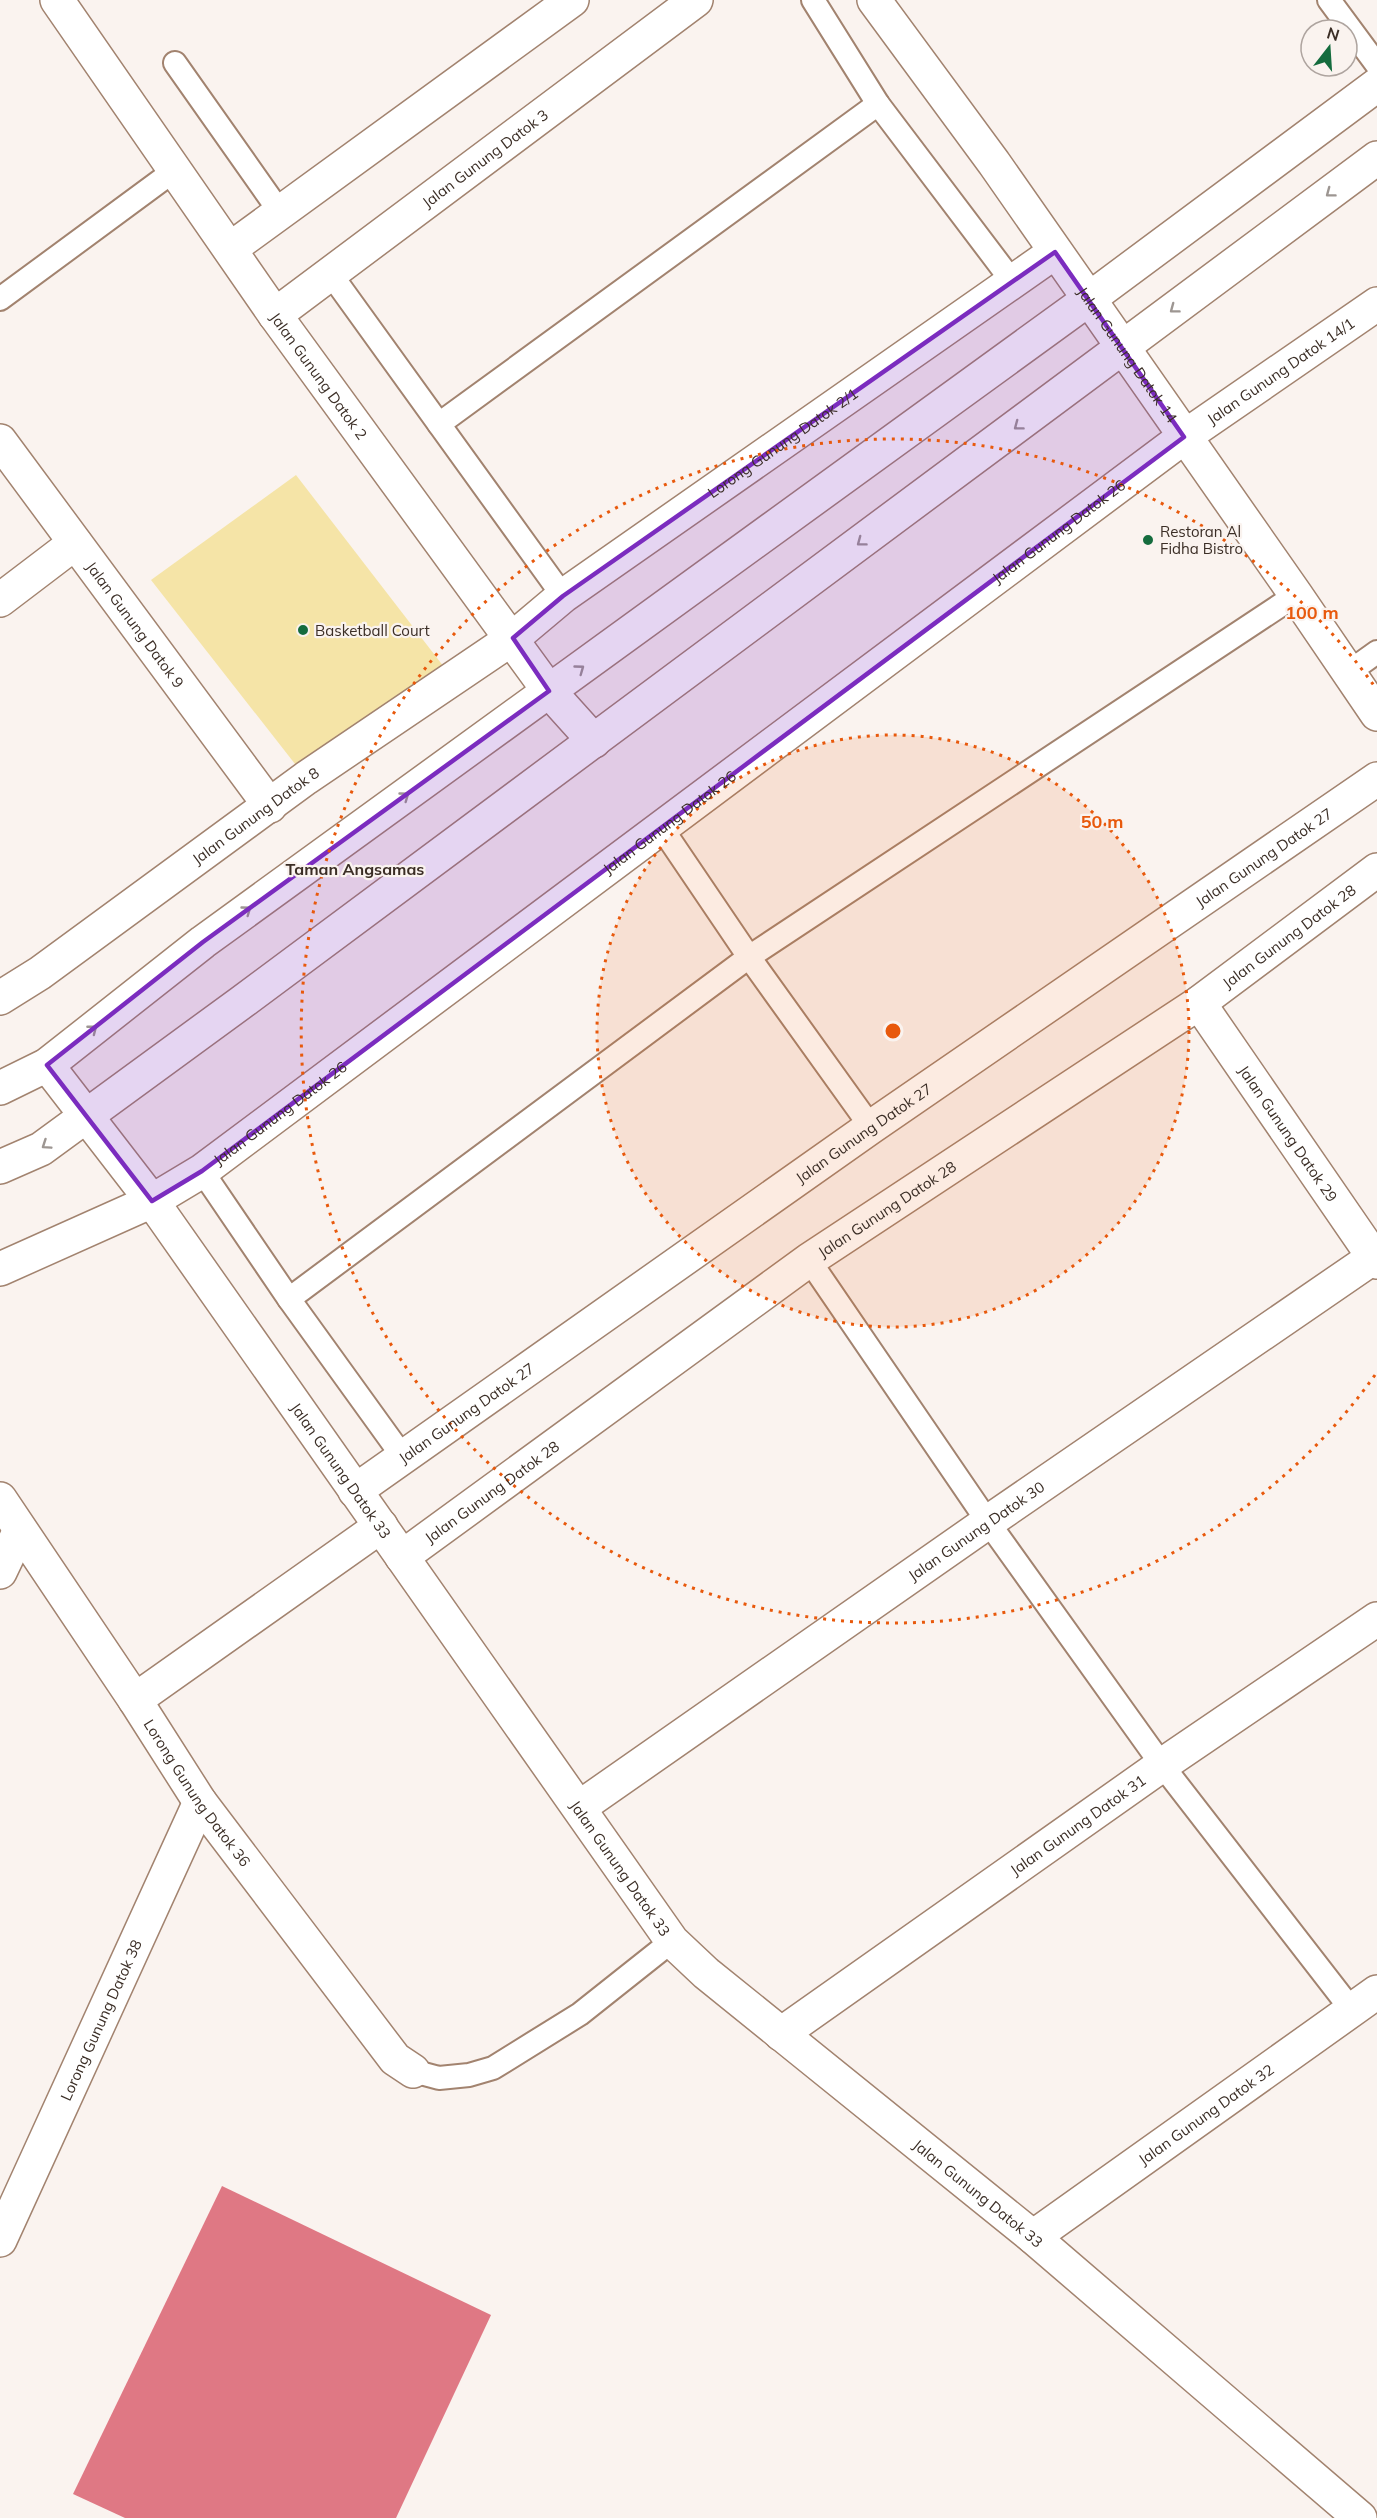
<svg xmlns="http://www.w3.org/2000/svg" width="1377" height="2518" font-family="Mulish,sans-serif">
<rect width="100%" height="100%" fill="#faf3ef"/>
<polygon fill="#f5e4a7" points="296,475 454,680 306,778 151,580"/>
<polygon fill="#df7884" points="222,2186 491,2315 396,2518 125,2518 73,2494"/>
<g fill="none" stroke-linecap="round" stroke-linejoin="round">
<g stroke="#a2836f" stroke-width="26">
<g id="service">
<polyline points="813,0 878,104 1012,281"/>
<polyline points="1329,0 1377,65"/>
<polyline points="175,63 280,212"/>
<polyline points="330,273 563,596"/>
<polyline points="0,299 175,170"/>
<polyline points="439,424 878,104"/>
<polyline points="1349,672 1377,652"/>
<polyline points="661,827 749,957 871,1127"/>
<polyline points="202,1171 289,1299 403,1457"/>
<polyline points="809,1260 988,1522 1162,1765 1351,2009"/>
<polyline points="289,1299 749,957 1296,595"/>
<polyline points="413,2071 439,2078 469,2075 493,2068 580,2014 672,1941"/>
</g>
</g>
<g stroke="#a2836f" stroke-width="36">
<g id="minor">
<path id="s1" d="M57 0 275 315 549 691 594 741"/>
<path id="s2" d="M874 0 994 163 1296 595 1377 714"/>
<polyline points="230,249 572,0"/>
<path id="s3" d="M275 315 696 0"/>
<path id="s4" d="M0 441 270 806"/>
<polyline points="0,600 75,543"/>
<path id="s5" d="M0 998 40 973 306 778 513 638 563 596 1055 252"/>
<path id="s6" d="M1199 1003 1377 1262"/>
<path id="s7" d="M47 1065 152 1201 672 1941 706 1973 1033 2237 1360 2518"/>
<path id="s8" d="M0 1269 152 1201 202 1171 1184 437 1377 304"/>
<path id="s9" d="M355 1491 871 1127 1377 779"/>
<path id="s10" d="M0 1499 135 1700 200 1802 395 2059 413 2071"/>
<path id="s11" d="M402 1557 809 1260 1199 1003 1377 870"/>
<polyline points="0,1572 20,1530"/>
<polyline points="135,1700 381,1526"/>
<path id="s12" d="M580 1807 988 1522 1374 1257"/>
<path id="s13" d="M781 2034 1162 1765 1377 1619"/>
<path id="s14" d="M1033 2237 1377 1992"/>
<path id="s15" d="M0 2240 200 1802"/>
</g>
</g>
<g stroke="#a2836f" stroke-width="36">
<g id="tertiary">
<polyline points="0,1088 47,1065 203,942 1089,299 1377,85"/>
<polyline points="0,1167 41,1149 242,1002 1377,158"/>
</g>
</g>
<use href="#service" stroke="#fff" stroke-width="22"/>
<use href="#minor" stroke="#fff" stroke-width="33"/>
<use href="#tertiary" stroke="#fff" stroke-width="33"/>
</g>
<defs><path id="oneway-chevron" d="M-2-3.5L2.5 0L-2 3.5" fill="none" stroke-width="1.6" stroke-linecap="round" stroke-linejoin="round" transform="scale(1.5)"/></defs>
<g stroke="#9d9692">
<use href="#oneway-chevron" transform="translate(1330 193) rotate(143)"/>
<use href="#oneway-chevron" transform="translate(1174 309) rotate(143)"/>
<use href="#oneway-chevron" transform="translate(1018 426) rotate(143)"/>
<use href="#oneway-chevron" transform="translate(861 542) rotate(143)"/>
<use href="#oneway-chevron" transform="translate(580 669) rotate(-36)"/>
<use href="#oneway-chevron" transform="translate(405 796) rotate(-36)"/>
<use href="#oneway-chevron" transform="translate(247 910) rotate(-36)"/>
<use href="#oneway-chevron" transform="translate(93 1029) rotate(-38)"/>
<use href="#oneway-chevron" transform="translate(46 1145) rotate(146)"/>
</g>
<path fill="#7b2cbf" fill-opacity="0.2" stroke="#7b2cbf" stroke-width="4.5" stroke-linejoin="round" d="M1055 252 1184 437 202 1171 152 1201 47 1065 203 942 549 691 513 638 563 596Z"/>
<circle cx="893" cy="1031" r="296" fill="#e8590c" fill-opacity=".12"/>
<g fill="none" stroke="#e8590c" stroke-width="3" stroke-dasharray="3 6">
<circle cx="893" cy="1031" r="296"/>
<path d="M1375 1375A592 592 0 1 1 1375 687"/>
</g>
<g fill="#156c3e" stroke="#faf3ef" stroke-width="2">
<circle cx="1148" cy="540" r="6"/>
<circle cx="303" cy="630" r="6"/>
</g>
<g text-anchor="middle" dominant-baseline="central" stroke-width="4.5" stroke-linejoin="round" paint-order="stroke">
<g font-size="15" fill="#3b2e26" stroke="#faf3ef">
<text stroke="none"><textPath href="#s3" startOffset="262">Jalan Gunung Datok 3</textPath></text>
<text stroke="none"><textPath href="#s2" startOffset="436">Jalan Gunung Datok 14</textPath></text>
<text stroke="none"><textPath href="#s8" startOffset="1568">Jalan Gunung Datok 14/1</textPath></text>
<text stroke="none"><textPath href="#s1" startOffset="458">Jalan Gunung Datok 2</textPath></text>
<text stroke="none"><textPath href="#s5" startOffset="960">Lorong Gunung Datok 2/1</textPath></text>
<text stroke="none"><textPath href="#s8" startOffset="1294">Jalan Gunung Datok 26</textPath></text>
<text stroke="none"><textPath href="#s4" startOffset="228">Jalan Gunung Datok 9</textPath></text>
<text stroke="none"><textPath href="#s5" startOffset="314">Jalan Gunung Datok 8</textPath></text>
<text stroke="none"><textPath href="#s8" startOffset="808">Jalan Gunung Datok 26</textPath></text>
<text stroke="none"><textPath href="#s9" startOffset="1108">Jalan Gunung Datok 27</textPath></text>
<text stroke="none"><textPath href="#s11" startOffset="1083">Jalan Gunung Datok 28</textPath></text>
<text stroke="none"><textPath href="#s8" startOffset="322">Jalan Gunung Datok 26</textPath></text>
<text stroke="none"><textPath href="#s9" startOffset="622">Jalan Gunung Datok 27</textPath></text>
<text stroke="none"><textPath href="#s6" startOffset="158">Jalan Gunung Datok 29</textPath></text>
<text stroke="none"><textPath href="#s11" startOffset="597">Jalan Gunung Datok 28</textPath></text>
<text stroke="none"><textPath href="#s9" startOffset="136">Jalan Gunung Datok 27</textPath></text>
<text stroke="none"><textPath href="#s7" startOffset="501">Jalan Gunung Datok 33</textPath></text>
<text stroke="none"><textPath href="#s11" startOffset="111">Jalan Gunung Datok 28</textPath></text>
<text stroke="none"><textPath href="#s12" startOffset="483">Jalan Gunung Datok 30</textPath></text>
<text stroke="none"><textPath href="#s10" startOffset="354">Lorong Gunung Datok 36</textPath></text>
<text stroke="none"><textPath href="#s13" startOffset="363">Jalan Gunung Datok 31</textPath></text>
<text stroke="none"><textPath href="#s7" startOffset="987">Jalan Gunung Datok 33</textPath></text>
<text stroke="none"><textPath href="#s15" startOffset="242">Lorong Gunung Datok 38</textPath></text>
<text stroke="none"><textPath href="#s14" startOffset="212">Jalan Gunung Datok 32</textPath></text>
<text stroke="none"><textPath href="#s7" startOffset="1473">Jalan Gunung Datok 33</textPath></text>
</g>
<g font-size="15" fill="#3b2e26" stroke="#faf3ef" text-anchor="start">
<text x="1160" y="531">Restoran Al<tspan x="1160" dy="17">Fidha Bistro</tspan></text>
<text x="315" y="630">Basketball Court</text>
</g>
<g font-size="16" font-weight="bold" fill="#3b2e26" stroke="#faf3ef">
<text x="355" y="869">Taman Angsamas</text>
</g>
</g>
<circle cx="893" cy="1031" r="9" fill="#e8590c" stroke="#faf3ef" stroke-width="3"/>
<g font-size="18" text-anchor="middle" font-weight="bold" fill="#e8590c" stroke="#faf3ef" stroke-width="4.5" stroke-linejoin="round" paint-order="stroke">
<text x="1312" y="619">100 m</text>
<text x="1102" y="828">50 m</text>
</g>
<g transform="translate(1329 48) rotate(17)"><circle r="28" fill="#faf3ef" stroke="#aea49f" stroke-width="1.5"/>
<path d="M0-4.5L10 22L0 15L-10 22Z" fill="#156c3e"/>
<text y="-9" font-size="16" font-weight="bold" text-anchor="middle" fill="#3b2e26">N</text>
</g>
</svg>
